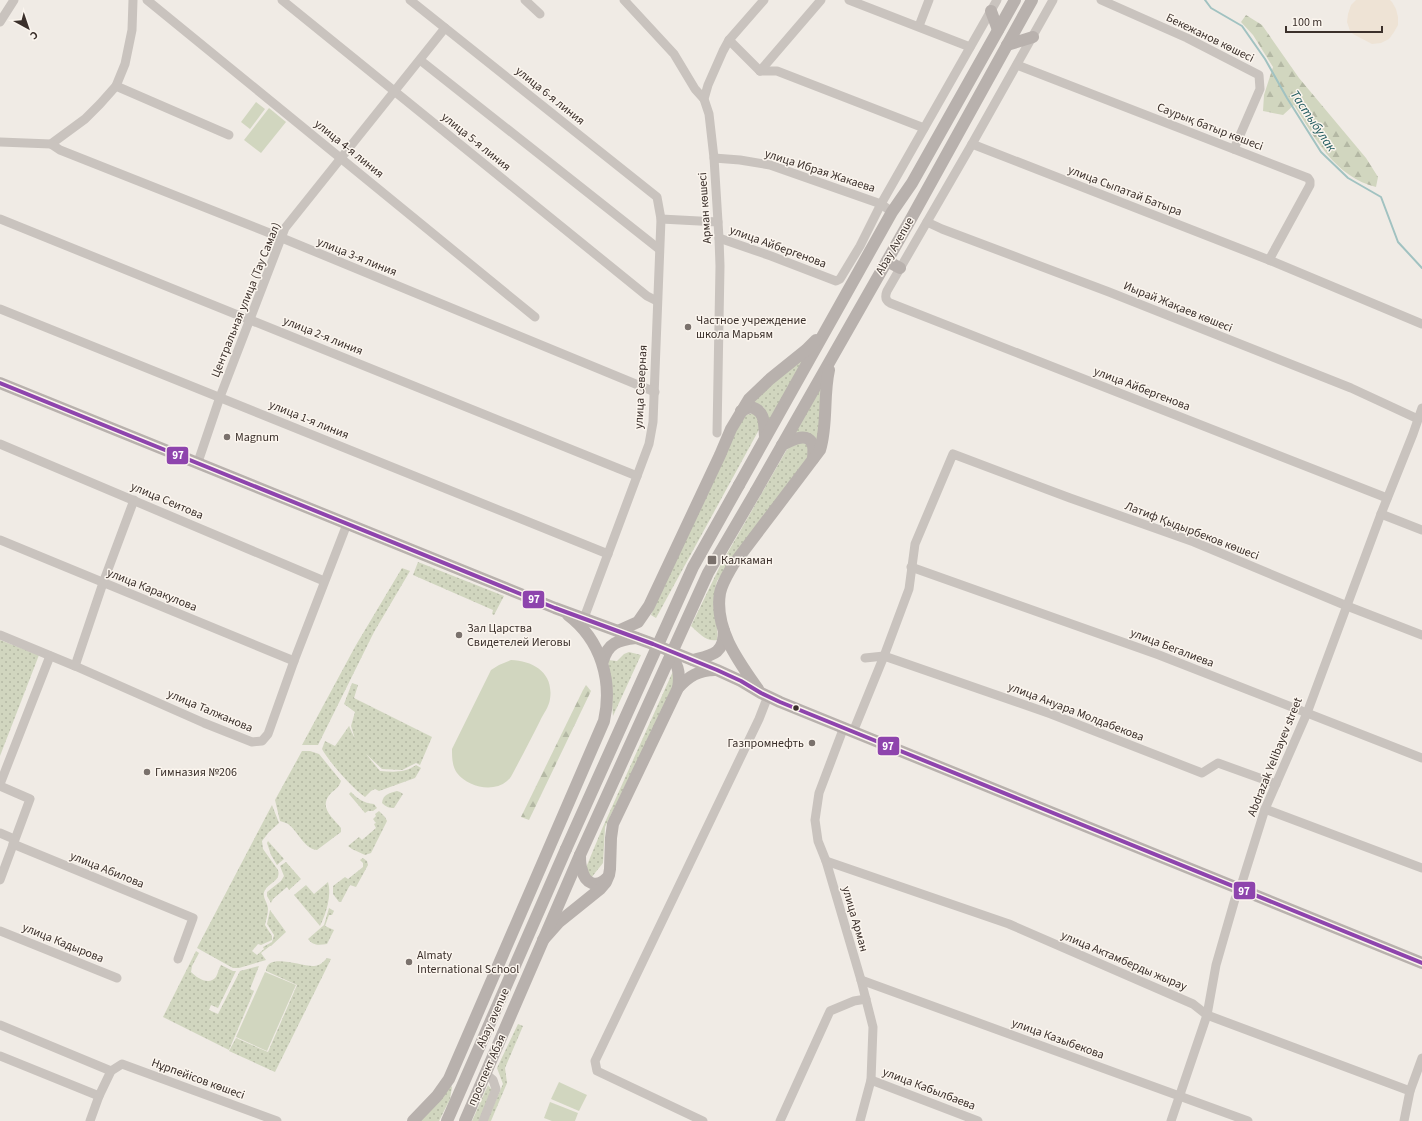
<svg xmlns="http://www.w3.org/2000/svg" width="1422" height="1121" font-family="'Source Sans 3',sans-serif">
<defs>
<pattern id="grass-dots" width="8" height="8" patternUnits="userSpaceOnUse"><rect width="8" height="8" fill="#d1d6bf"/><path d="M2 2h.1M6 6h.1" fill="none" stroke="#b4b8a4" stroke-width="1.8" stroke-linecap="round"/></pattern>
<pattern id="forest-firs" width="22" height="20" patternUnits="userSpaceOnUse"><rect width="22" height="20" fill="#d1d6bf"/><path d="M5 1l3.5 6h-7zM16 11l3.5 6h-7z" fill="#b4b8a4"/></pattern>
</defs>
<rect width="100%" height="100%" fill="#f0ebe5"/>
<g fill="url(#grass-dots)">
<path d="M805 357 769 422C768 412 764 405 754 403L755 397Z"/>
<path d="M821 385 819 444C813 433 803 429 791 435Z"/>
<polygon points="753,413 757,414 761,426 656,618 651,615 655,604 743,416"/>
<path d="M798 441 808 445V457L717 581C715 590 713 599 714 609 715 620 719 629 717 640 706 642 699 633 691 626L720 566 786 451 792 444Z"/>
<polygon points="418,562 504,596 494,615 492,614 493,610 413,575"/>
<polygon points="402,568 410,571 374,632 318,745 302,745 356,645"/>
<polygon points="0,640 39,655 0,756"/>
<polygon points="629,652 641,655 613,716 608,660 617,661 624,654"/>
<polygon points="674,669 674,686 605,827 603,863 591,878 585,870 602,829"/>
<path d="M352 683 358 685 354 698 432 737 420 765 416 763 402 770 382 769 366 754 380 771C394 772 405 773 416 765L421 768 415 778 379 791 375 789 371 791 365 797C353 789 329 762 322 749L325 741 335 746 349 726 355 739 351 726 355 712 344 704Z"/>
<path d="M302 751H310L319 754 341 781C339 787 336 789 331 793 318 807 332 817 341 828V832L317 850C303 849 297 828 286 823 284 822 282 822 280 821L275 800Z"/>
<path d="M397 791 400 792 403 794 394 808C389 808 386 807 382 803 383 794 390 793 397 791Z"/>
<path d="M351 792C358 799 363 803 374 804L377 808 373 811H368L365 813 349 794Z"/>
<path d="M272 805 279 823 269 832 262 841 263 849 278 870C281 881 270 882 265 890 261 897 268 902 268 909 268 914 266 920 265 925L272 936V940L261 945 258 944 252 951 257 955 264 949 263 947 272 942 274 935 267 924 270 910 286 932 271 946H270L261 953 266 960 239 968H233L197 948Z"/>
<polygon points="379,811 385,817 387,821 371,853 365,855 352,849 348,846 359,837 362,840 376,828 374,824 376,823 373,819 376,816 375,814"/>
<polygon points="268,841 284,859 277,865 271,855 267,843"/>
<polygon points="363,858 367,861 368,865 356,887 350,885 341,902 339,902 333,894 333,886 345,877 348,879 363,867 363,863 360,860"/>
<polygon points="286,862 301,879 289,890 287,887 273,899 271,903 267,896 267,892 281,881 284,876 280,866"/>
<path d="M328 882C332 895 326 914 320 926L294 895 306 885 314 894Z"/>
<path d="M329 908 334 911 332 915H329L325 926 334 930 327 944C319 945 313 946 308 939L324 925Z"/>
<path d="M196 951 199 953 192 966 191 972C197 978 209 986 216 977 218 973 219 968 221 965L233 971H236L218 1008 211 1005 209 1010 218 1014 240 971 259 966 250 989 254 991 229 1050 163 1017Z"/>
<path d="M327 958 331 959 275 1072 229 1051 236 1038 268 1052 297 985 266 971C267 952 302 967 314 966 320 966 323 962 327 958Z"/>
<polygon points="518,1024 523,1026 505,1068 507,1083 491,1121 487,1121 503,1084 497,1068"/>
<polygon points="450,1085 452,1087 450,1099 439,1121 419,1121"/>
<polygon points="488,1085 492,1090 479,1121 472,1121"/>
</g>
<g fill="url(#forest-firs)">
<path d="M1246 15 1262 25 1299 78 1366 158 1378 177 1376 187C1335 177 1315 138 1294 105L1283 115 1263 111 1264 95 1273 67 1253 35 1241 22Z"/>
<polygon points="586,685 591,691 529,820 521,817 583,690"/>
</g>
<g fill="#d1d6bf">
<polygon points="256,102 265,109 250,129 241,122"/>
<polygon points="269,108 286,122 261,153 244,140"/>
<path d="M511 660C534 661 554 673 550 699 549 707 543 714 540 721 531 739 522 756 513 773 512 775 510 779 507 781 493 793 468 787 457 773 452 766 452 757 452 749L491 670 499 665Z"/>
<polygon points="265,972 296,985 267,1051 236,1037"/>
<polygon points="559,1082 587,1095 579,1111 551,1099"/>
<polygon points="550,1102 578,1113 575,1121 552,1121 544,1118"/>
</g>
<polygon fill="#eee3d5" points="1356,0 1390,0 1392,2 1396,9 1398,17 1398,25 1394,32 1389,39 1381,43 1372,44 1353,34 1350,31 1347,22 1348,14 1351,5"/>
<g fill="none" stroke-linecap="round" stroke-linejoin="round">
<polyline stroke="#a1c2c1" stroke-width="2" points="1205,0 1211,8 1242,26 1265,59 1287,98 1321,152 1348,178 1381,197 1398,242 1422,268"/>
<g stroke="#c9c3be" stroke-width="9">
<polyline points="147,0 535,317"/>
<polyline points="282,0 647,296 657,301"/>
<polyline points="410,0 657,197 661,219 653,422 649,444 584,618"/>
<polyline points="525,0 540,14"/>
<polyline points="624,0 674,54 695,89 704,99"/>
<polyline points="849,0 970,47"/>
<path d="M1053 0 972 144 887 291C885 296 885 300 890 303L1387 498"/>
<polyline points="1101,0 1187,38 1259,75 1260,89 1234,149"/>
<polyline points="0,22 14,0"/>
<polyline points="919,26 929,0"/>
<polyline points="729,40 760,71"/>
<polyline points="420,60 659,249"/>
<polyline points="1017,65 1308,178 1310,181 1310,185 1269,260"/>
<polyline points="760,71 777,71 924,128"/>
<polyline points="760,71 821,0"/>
<polyline points="116,86 229,135"/>
<polyline points="0,142 51,144 85,119 100,104 116,86 125,64 132,30 133,0"/>
<polyline points="51,144 60,150 282,238 655,392"/>
<polyline points="972,144 1269,260 1422,324"/>
<polyline points="714,158 740,160 770,165 881,204 892,212"/>
<polyline points="0,219 637,476"/>
<polyline points="661,219 718,222"/>
<polyline points="927,222 942,229 1109,292 1351,388 1418,419"/>
<polyline points="719,238 771,256 836,281 840,279 860,246 881,204 997,0"/>
<polyline points="0,309 608,554"/>
<polyline points="717,433 720,266 719,238 714,158 709,114 704,99 708,85 723,51 729,40 764,0"/>
<polyline points="0,444 324,581"/>
<polyline points="198,462 220,397 285,228 445,28"/>
<polyline points="1381,514 1422,530"/>
<polyline points="0,540 294,661"/>
<polyline points="911,567 1159,655 1422,758"/>
<polyline points="0,635 75,666 204,723 252,742 262,741 268,734 294,661 347,524"/>
<polyline points="865,658 884,656 1051,714 1202,773 1218,763 1276,784"/>
<polyline points="75,666 103,583 134,500"/>
<polyline points="844,727 819,793 815,820 818,841 826,861 861,980 873,1027 871,1080 860,1121"/>
<polyline points="853,732 884,656 909,589 915,544 953,454 1070,498 1194,542 1347,606 1422,635"/>
<polyline points="0,784 50,656"/>
<polyline points="0,786 30,799 0,880"/>
<polyline points="1265,809 1422,868"/>
<polyline points="0,833 14,839"/>
<polyline points="13,844 193,918 178,959"/>
<polyline points="826,861 1009,924 1193,1004 1207,1015 1410,1091"/>
<polyline points="0,931 117,978"/>
<polyline points="861,980 1248,1121"/>
<polyline points="0,1025 111,1071"/>
<polyline points="0,1056 99,1096"/>
<polyline points="871,1080 978,1121"/>
<polyline points="90,1121 99,1096 111,1071 122,1064 277,1121"/>
<polyline points="483,1121 496,1089 493,1080 486,1074"/>
<polyline points="703,1121 597,1071 595,1061 759,719 768,696"/>
<polyline points="780,1121 830,1011 854,1001 866,999"/>
<polyline points="1171,1121 1207,1015 1216,965 1235,899 1240,889 1265,809 1307,713 1381,514 1413,434 1422,408"/>
<polyline points="1404,1121 1410,1091 1422,1058"/>
</g>
<g stroke="#b8b1ad" stroke-width="12">
<polyline points="991,11 998,30"/>
<polyline points="1007,45 1033,37"/>
<polyline points="887,261 900,268"/>
<polyline points="0,383 555,608 653,644 717,670 741,681 761,693 780,702 1422,963"/>
<path d="M741 411 750 407C766 410 764 425 765 437"/>
<path d="M782 445C790 441 809 430 813 446 814 450 813 455 813 459"/>
<polyline points="739,485 892,212 912,183 1015,0"/>
<polyline points="756,491 912,217 1032,0"/>
<polyline points="618,631 638,622 649,606 720,455 731,429 749,399 770,379 806,350 816,340"/>
<path d="M668 650C677 664 681 671 678 688"/>
<path d="M693 660C712 655 724 654 724 631"/>
<path d="M603 661C608 643 618 640 636 638"/>
<path d="M758 689C739 662 714 629 720 593 722 583 728 574 733 565L820 450C828 424 823 397 829 370"/>
<path d="M580 856C580 861 580 866 582 870 585 883 596 889 607 878"/>
<path d="M543 940 559 922 600 889 606 882 609 875 610 869 611 838 613 824 678 688C689 676 699 670 715 670"/>
<path d="M413 1121 437 1096 449 1079 604 721C613 681 601 640 568 615"/>
<polyline points="447,1121 566,849"/>
<polyline points="465,1121 580,855"/>
</g>
<g stroke="#b8b1ad" stroke-width="12">
<polyline points="566,849 693,567 739,485"/>
<polyline points="580,855 708,573 756,491"/>
</g>
<g stroke="#fbf5ee" stroke-width="7">
<polyline id="bus-1" points="0,383 555,608 653,644 717,670 741,681 761,693 780,702 1422,963"/>
</g>
<use href="#bus-1" stroke="#8e44ad" stroke-width="4"/>
</g>
<g fill="#7a716c" stroke="#fbf5ee" stroke-width="1.5">
<circle cx="688" cy="327" r="4"/>
<circle cx="227" cy="437" r="4"/>
<rect x="707" y="555" width="10" height="10" rx="2"/>
<circle cx="459" cy="635" r="4"/>
<circle cx="812" cy="743" r="4"/>
<circle cx="147" cy="772" r="4"/>
<circle cx="409" cy="962" r="4"/>
</g>
<circle fill="#3b302b" stroke="#fbf5ee" stroke-width="1.5" cx="796" cy="708" r="3.5"/>
<g text-anchor="middle" dominant-baseline="central" stroke-width="3" stroke-linejoin="round" paint-order="stroke">
<g font-size="12" fill="#3b302b" stroke="#fbf5ee">
<text transform="translate(1210 38) rotate(26)">Бекежанов көшесі</text>
<text transform="translate(550 96) rotate(39)">улица 6-я линия</text>
<text transform="translate(1210 127) rotate(21)">Саурық батыр көшесі</text>
<text transform="translate(476 142) rotate(39)">улица 5-я линия</text>
<text transform="translate(349 149) rotate(39)">улица 4-я линия</text>
<text transform="translate(820 171) rotate(18)">улица Ибрая Жакаева</text>
<text transform="translate(1125 191) rotate(21)">улица Сыпатай Батыра</text>
<text transform="translate(705 208) rotate(-94)">Арман көшесі</text>
<text transform="translate(895 246) rotate(-60)">Abay Avenue</text>
<text transform="translate(778 247) rotate(20)">улица Айбергенова</text>
<text transform="translate(357 257) rotate(22)">улица 3-я линия</text>
<text transform="translate(246 300) rotate(-68)">Центральная улица (Тау Самал)</text>
<text transform="translate(1178 307) rotate(22)">Иырай Жақаев көшесі</text>
<text transform="translate(323 336) rotate(22)">улица 2-я линия</text>
<text transform="translate(641 387) rotate(-87)">улица Северная</text>
<text transform="translate(1142 389) rotate(21)">улица Айбергенова</text>
<text transform="translate(309 420) rotate(22)">улица 1-я линия</text>
<text transform="translate(167 501) rotate(23)">улица Сеитова</text>
<text transform="translate(1192 531) rotate(21)">Латиф Қыдырбеков көшесі</text>
<text transform="translate(152 590) rotate(22)">улица Каракулова</text>
<text transform="translate(1172 648) rotate(21)">улица Бегалиева</text>
<text transform="translate(210 711) rotate(23)">улица Талжанова</text>
<text transform="translate(1076 712) rotate(21)">улица Ануара Молдабекова</text>
<text transform="translate(1275 757) rotate(-68)">Abdrazak Yelibayev street</text>
<text transform="translate(107 870) rotate(22)">улица Абилова</text>
<text transform="translate(855 919) rotate(74)">улица Арман</text>
<text transform="translate(63 943) rotate(22)">улица Кадырова</text>
<text transform="translate(1124 961) rotate(23)">улица Актамберды жырау</text>
<text transform="translate(493 1018) rotate(-66)">Abay avenue</text>
<text transform="translate(1058 1039) rotate(20)">улица Казыбекова</text>
<text transform="translate(487 1070) rotate(-66)">проспект Абая</text>
<text transform="translate(198 1079) rotate(20)">Нұрпейісов көшесі</text>
<text transform="translate(929 1089) rotate(21)">улица Кабылбаева</text>
</g>
<g font-size="12" fill="#3b302b" stroke="#fbf5ee" text-anchor="start">
<text x="696" y="320">Частное учреждение<tspan x="696" dy="14">школа Марьям</tspan></text>
<text x="235" y="437">Magnum</text>
<text x="721" y="560">Калкаман</text>
<text x="467" y="628">Зал Царства<tspan x="467" dy="14">Свидетелей Иеговы</tspan></text>
<text x="804" y="743" text-anchor="end">Газпромнефть</text>
<text x="155" y="772">Гимназия №206</text>
<text x="417" y="955">Almaty<tspan x="417" dy="14">International School</tspan></text>
</g>
<g font-size="13" font-style="italic" fill="#1f5a5e" stroke="#fbf5ee">
<text transform="translate(1313 121) rotate(56)">Тастыбулак</text>
</g>
</g>
<g stroke="#fbf5ee" stroke-width="1.5">
<rect x="166" y="446" width="23" height="19" rx="4" fill="#8e44ad"/>
<rect x="522" y="590" width="23" height="19" rx="4" fill="#8e44ad"/>
<rect x="877" y="736" width="23" height="20" rx="4" fill="#8e44ad"/>
<rect x="1233" y="881" width="23" height="19" rx="4" fill="#8e44ad"/>
</g>
<g font-size="11" text-anchor="middle" font-weight="bold" fill="#fff">
<text x="178" y="459">97</text>
<text x="534" y="603">97</text>
<text x="888" y="750">97</text>
<text x="1244" y="895">97</text>
</g>
<g transform="translate(28 28) rotate(140)" stroke="#fbf5ee" stroke-width="3" paint-order="stroke">
<path d="M0-3L7 15L0 10L-7 15Z" fill="#3b302b"/>
<text y="-6" font-size="11" font-weight="bold" text-anchor="middle" fill="#3b302b">С</text>
</g>
<path d="M1286 26v6h96v-6" fill="none" stroke="#3b302b" stroke-width="2"/>
<text x="1292" y="26" font-size="12" fill="#3b302b" stroke="#fbf5ee" stroke-width="3" paint-order="stroke">100 m</text>
</svg>
